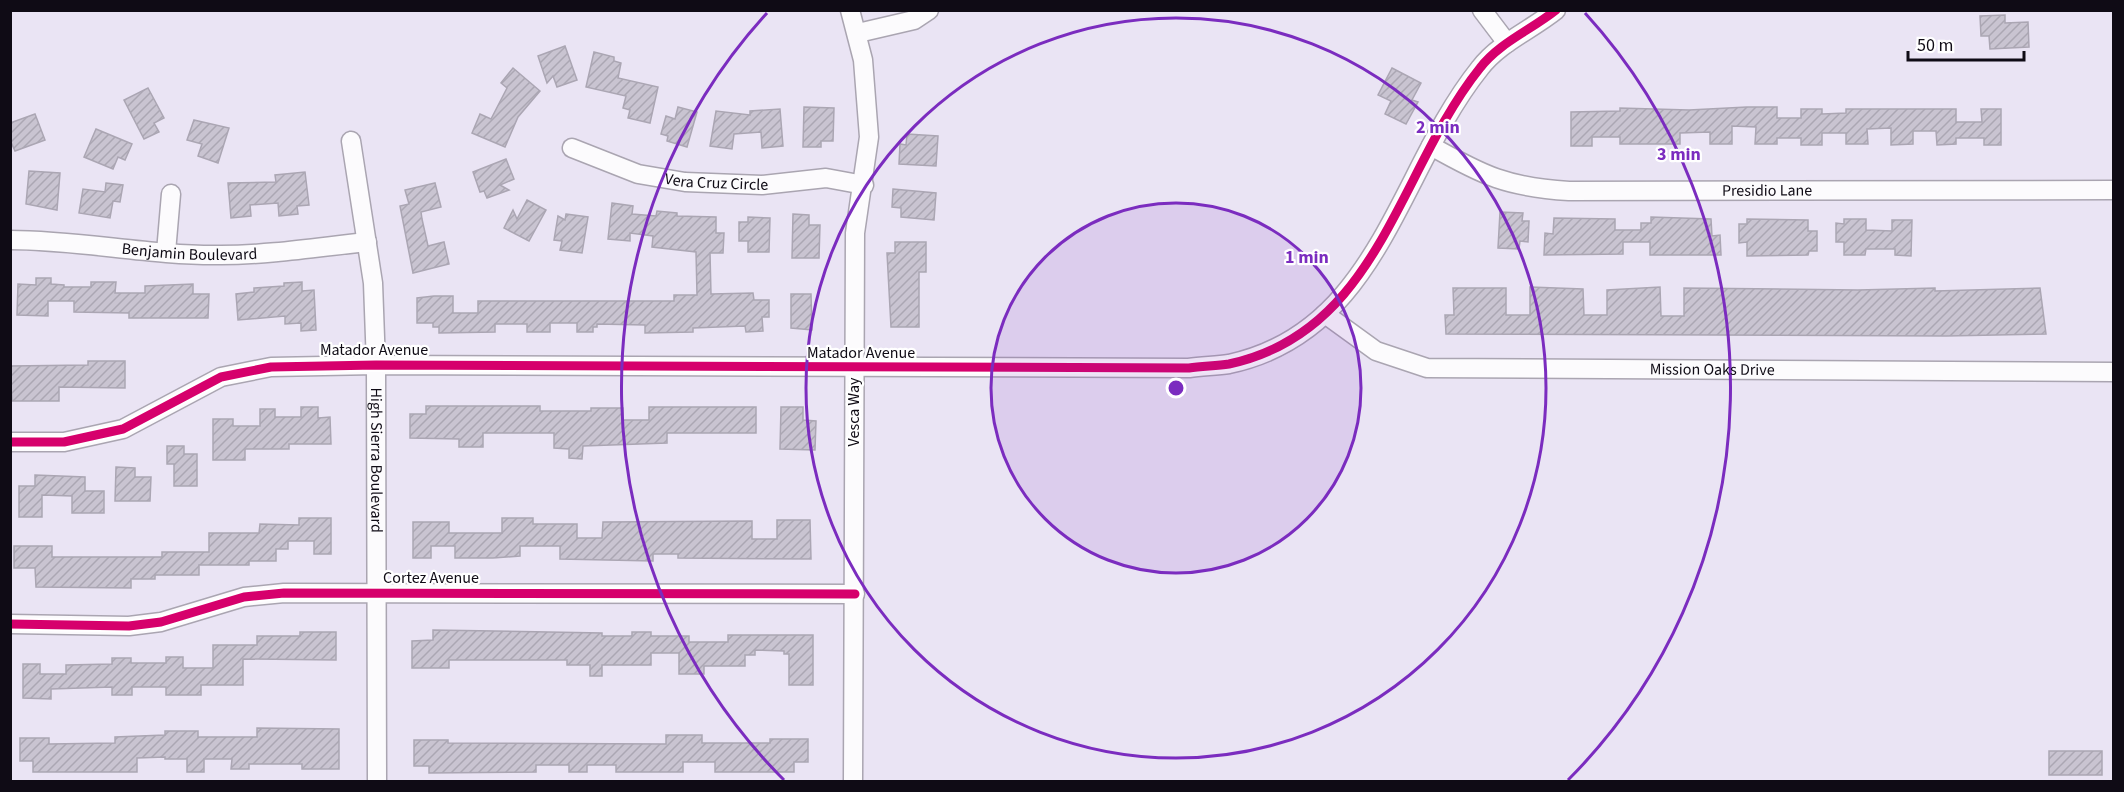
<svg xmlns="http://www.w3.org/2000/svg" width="2124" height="792" font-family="'Source Sans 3',sans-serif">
<defs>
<pattern id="building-hatch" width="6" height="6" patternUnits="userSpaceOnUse" patternTransform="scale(1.5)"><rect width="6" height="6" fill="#c9c4d1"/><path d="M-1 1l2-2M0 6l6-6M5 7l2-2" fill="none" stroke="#aba7b3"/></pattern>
</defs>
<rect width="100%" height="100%" fill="#eae4f4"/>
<g fill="url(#building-hatch)" stroke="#aba6b3" stroke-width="1.5">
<polygon points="2005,15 2005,23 2028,22 2029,47 1990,49 1989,36 1981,36 1980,16"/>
<polygon points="565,46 577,80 557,87 553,76 547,83 538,56"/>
<polygon points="594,52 614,57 614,61 621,63 618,78 658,87 650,123 628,118 630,110 623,108 626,96 586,87"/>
<polygon points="513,68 540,91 518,117 505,147 472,133 480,114 491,119 507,88 501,83"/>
<polygon points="1392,68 1421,83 1412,100 1418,102 1406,124 1385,114 1391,101 1378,95"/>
<polygon points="148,88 164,118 154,123 159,132 144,139 124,100"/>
<polygon points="678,107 697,112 687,147 667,141 668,136 661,134 666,116 675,119"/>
<polygon points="804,107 834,108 833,141 821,141 821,147 803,147"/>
<polygon points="1747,107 1777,107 1777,118 1801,118 1801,109 1822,109 1822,114 1846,113 1846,109 1956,109 1956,122 1982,122 1981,109 2001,109 2001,145 1984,145 1984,138 1956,138 1956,144 1937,145 1936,131 1913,131 1913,144 1891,145 1891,128 1867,129 1868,144 1846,144 1846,133 1822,133 1822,145 1801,145 1801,138 1777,138 1777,144 1755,144 1756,127 1732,126 1732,144 1710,144 1710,132 1680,133 1680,144 1620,144 1620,137 1592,137 1592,146 1571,146 1571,112 1620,111 1620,108 1689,110"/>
<polygon points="780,109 783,146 762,148 761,132 734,134 732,149 710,146 716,111 750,115 750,111"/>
<polygon points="35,114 45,140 15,151 10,140 10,123"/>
<polygon points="194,120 229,128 218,163 198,156 202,144 187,140"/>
<polygon points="96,129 132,144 125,160 118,157 113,169 84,157"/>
<polygon points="907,134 938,136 936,166 899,164 900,144 906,145"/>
<polygon points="506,159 514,179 500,185 509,190 487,198 484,191 480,192 473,172"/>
<polygon points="29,171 60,173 57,210 26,204"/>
<polygon points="305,172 309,205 297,206 298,214 279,216 278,203 250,205 251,216 231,218 228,183 276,182 275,175"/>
<polygon points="106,183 123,185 120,202 113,201 110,218 79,213 83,189 105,192"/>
<polygon points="435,183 441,207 421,212 422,219 428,246 444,242 449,264 413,273 400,206 409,204 405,190"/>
<polygon points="893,189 936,193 934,220 901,217 901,208 892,207"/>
<polygon points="527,200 546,210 529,241 504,228 513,210 517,219"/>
<polygon points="612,203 633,206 632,214 656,216 657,211 677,213 677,216 716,217 716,233 724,233 723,253 710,253 711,294 753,293 754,300 769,300 769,317 762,317 763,331 746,332 745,326 693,328 693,332 645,333 645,325 597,324 597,327 593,327 593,332 577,332 577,323 550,323 550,332 527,332 527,324 495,324 495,332 439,333 439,327 433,327 433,323 417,323 417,298 434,296 453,296 453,313 478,313 478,301 674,301 674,295 697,295 696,252 652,247 653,236 630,233 630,241 608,239"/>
<polygon points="1500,212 1523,213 1522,221 1529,221 1528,242 1520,241 1519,249 1498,248"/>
<polygon points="566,214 588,217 582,253 560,250 562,241 554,240 558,216 565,220"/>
<polygon points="793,214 809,215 809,225 820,225 819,258 792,258"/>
<polygon points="748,217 770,218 769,252 748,252 748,241 739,241 739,222 748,222"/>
<polygon points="1651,217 1711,219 1712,236 1720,235 1721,255 1650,255 1650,242 1623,242 1623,254 1544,255 1545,233 1553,234 1554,218 1615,219 1615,230 1641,230 1641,223 1651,223"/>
<polygon points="1747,219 1808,220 1808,231 1817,231 1817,251 1809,251 1808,255 1747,256 1747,242 1739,243 1739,224 1747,224"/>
<polygon points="1844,219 1866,219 1866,230 1892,231 1892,220 1912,220 1911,256 1895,255 1895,249 1866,249 1865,255 1844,255 1844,242 1836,242 1836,223 1844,224"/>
<polygon points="895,242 926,242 926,272 919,272 919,327 891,327 887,253 895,253"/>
<polygon points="36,278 51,278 51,284 64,285 64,287 91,287 91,282 116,282 115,293 145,293 145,286 193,284 193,294 209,294 208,318 129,318 129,313 74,312 74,301 48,301 48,316 17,315 18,284 36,285"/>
<polygon points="302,282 302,291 314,290 316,330 301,331 301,323 285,324 285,316 238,320 236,294 254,292 254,288 284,286 284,283"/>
<polygon points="1530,287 1583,289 1584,315 1607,315 1607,290 1660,287 1661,316 1684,316 1684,288 1858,290 1935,288 1935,291 2040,288 2046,334 1946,336 1446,334 1445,315 1454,315 1453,288 1506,288 1506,315 1530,315"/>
<polygon points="791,294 811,294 812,330 791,328"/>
<polygon points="88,361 125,361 125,388 59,387 59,401 12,401 10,366 88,365"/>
<polygon points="426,406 540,406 540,411 591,411 591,408 623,408 623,420 649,420 649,407 756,407 756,433 667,433 667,443 583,446 582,459 569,458 569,449 554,448 554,433 483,433 483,447 459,447 459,439 410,438 410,414 426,414"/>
<polygon points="301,407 318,407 318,418 330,417 331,444 289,444 289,449 245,449 245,460 213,460 213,419 233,419 233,426 260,426 260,409 275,409 275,417 301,417"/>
<polygon points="781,407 803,407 803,420 816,421 815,450 780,449"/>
<polygon points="167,446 184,446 184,454 197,454 197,486 174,486 174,464 167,464"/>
<polygon points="116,467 135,468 135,477 151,477 150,501 115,501"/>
<polygon points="35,475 85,477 85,491 104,491 104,513 72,513 72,496 42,495 42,517 19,517 19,486 35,486"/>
<polygon points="299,518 331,518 331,554 314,554 314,541 288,541 288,549 276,549 276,561 249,561 249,565 199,565 199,575 155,575 155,579 131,579 131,588 36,587 35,568 14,568 14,546 52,546 52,557 162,557 162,552 209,552 209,533 259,533 260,524 299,525"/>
<polygon points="502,518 533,518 533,524 577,524 577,538 602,538 603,522 752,521 752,539 777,539 777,520 810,520 811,559 678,558 678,554 653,554 653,561 560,559 560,546 520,546 520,556 493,558 455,558 455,546 431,546 431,558 413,558 413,522 449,522 449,533 502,533"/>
<polygon points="433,630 602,633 602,636 632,636 632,632 651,632 651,636 689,636 689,642 728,642 728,635 813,635 813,685 789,685 789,654 784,654 784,651 755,650 755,655 745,655 745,666 704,666 704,674 679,674 679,653 651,653 651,665 602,665 602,676 590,676 590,665 567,665 567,660 449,660 449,668 412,668 412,641 433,640"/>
<polygon points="300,632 336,632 336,660 243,659 243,685 201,685 201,695 166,695 166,687 132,687 132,695 112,695 112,687 51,689 51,699 23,698 23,664 40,664 40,674 66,674 66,665 112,664 112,658 131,658 131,663 166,663 166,657 183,657 183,668 213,668 213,645 257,645 257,636 300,636"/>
<polygon points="257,728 339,729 339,769 302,769 302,764 249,764 249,769 231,769 232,759 204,759 204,772 187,772 187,759 165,759 165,757 137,758 137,772 33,772 33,761 20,761 20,738 49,738 49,744 115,743 115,737 165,735 165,731 198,731 198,737 257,737"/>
<polygon points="666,735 702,735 702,743 770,743 770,739 808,739 808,762 794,762 794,772 715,772 715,762 683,762 683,772 616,772 616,765 587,765 587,772 569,772 569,765 536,765 536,772 429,773 429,766 414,766 414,740 448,740 448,743 666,744"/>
<rect x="2049" y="751" width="53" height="24"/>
</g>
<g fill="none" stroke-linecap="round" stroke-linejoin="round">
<g stroke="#aaa5b1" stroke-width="21">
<g id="minor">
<polyline points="850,10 863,60 869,137 855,233 853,782"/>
<polyline points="1482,10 1507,43"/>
<polyline points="858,33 914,20 929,10"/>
<path id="s1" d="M351 141 373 283 376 365 377 782"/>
<path id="s2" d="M1431 146C1484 176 1507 187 1569 191L2114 190"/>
<path id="s3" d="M572 148 638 174 685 182 762 185 826 178 864 185"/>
<path id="s4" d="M10 240C81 240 150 256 221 255 270 255 319 247 367 242"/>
<polyline points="166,252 171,194"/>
<path id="s5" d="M1325 314 1376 351 1427 368 2114 372"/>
<path d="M10 442H64L123 429 221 377 271 367 376 365 1189 368C1202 366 1216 366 1229 364 1379 332 1398 170 1480 68 1499 43 1531 30 1556 10"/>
<polyline points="10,624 129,626 161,622 244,597 284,593 855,594"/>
</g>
</g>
<use href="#minor" stroke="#fcfbfd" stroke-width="18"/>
<g stroke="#fff" stroke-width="13">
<g id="cycleway">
<path d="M10 442H64L123 429 221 377 271 367 376 365 1189 368C1202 366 1216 366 1229 364 1379 332 1398 170 1480 68 1499 43 1531 30 1556 10"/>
<polyline points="10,624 129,626 161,622 244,597 284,593 855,594"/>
</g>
</g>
<use href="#cycleway" stroke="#d6006c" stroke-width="9"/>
</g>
<circle cx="1176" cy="388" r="185" fill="#7b2cbf" fill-opacity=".12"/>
<g fill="none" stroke="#7b2cbf" stroke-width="3">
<circle cx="1176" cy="388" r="185"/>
<circle cx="1176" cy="388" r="370"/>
<path d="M784 780A555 555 0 0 1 767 13M1585 13A555 555 0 0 1 1568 780"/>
</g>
<g text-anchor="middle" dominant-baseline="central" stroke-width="4.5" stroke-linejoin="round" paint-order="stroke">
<g font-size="16" fill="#0f0b15" stroke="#fff">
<text stroke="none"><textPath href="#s3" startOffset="150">Vera Cruz Circle</textPath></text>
<text stroke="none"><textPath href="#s2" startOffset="345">Presidio Lane</textPath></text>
<text stroke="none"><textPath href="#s4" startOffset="180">Benjamin Boulevard</textPath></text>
<text x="374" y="350">Matador Avenue</text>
<text x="861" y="353">Matador Avenue</text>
<text stroke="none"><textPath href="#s5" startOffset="402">Mission Oaks Drive</textPath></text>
<text transform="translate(854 412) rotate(-90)">Vesca Way</text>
<text stroke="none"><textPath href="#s1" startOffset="321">High Sierra Boulevard</textPath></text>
<text x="431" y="578">Cortez Avenue</text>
</g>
</g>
<circle cx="1176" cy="388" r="9" fill="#7b2cbf" stroke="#fff" stroke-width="3"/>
<g font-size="18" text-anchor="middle" font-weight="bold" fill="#7b2cbf" stroke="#fff" stroke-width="4.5" stroke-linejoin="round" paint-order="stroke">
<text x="1438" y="133">2 min</text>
<text x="1679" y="160">3 min</text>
<text x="1307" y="263">1 min</text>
</g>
<rect width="2124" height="792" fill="none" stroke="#0f0b15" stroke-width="24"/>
<path d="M1908 51v9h116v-9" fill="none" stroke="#0f0b15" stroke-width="3"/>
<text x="1917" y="51" font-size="18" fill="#0f0b15" stroke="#ffffff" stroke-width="4.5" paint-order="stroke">50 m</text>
</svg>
